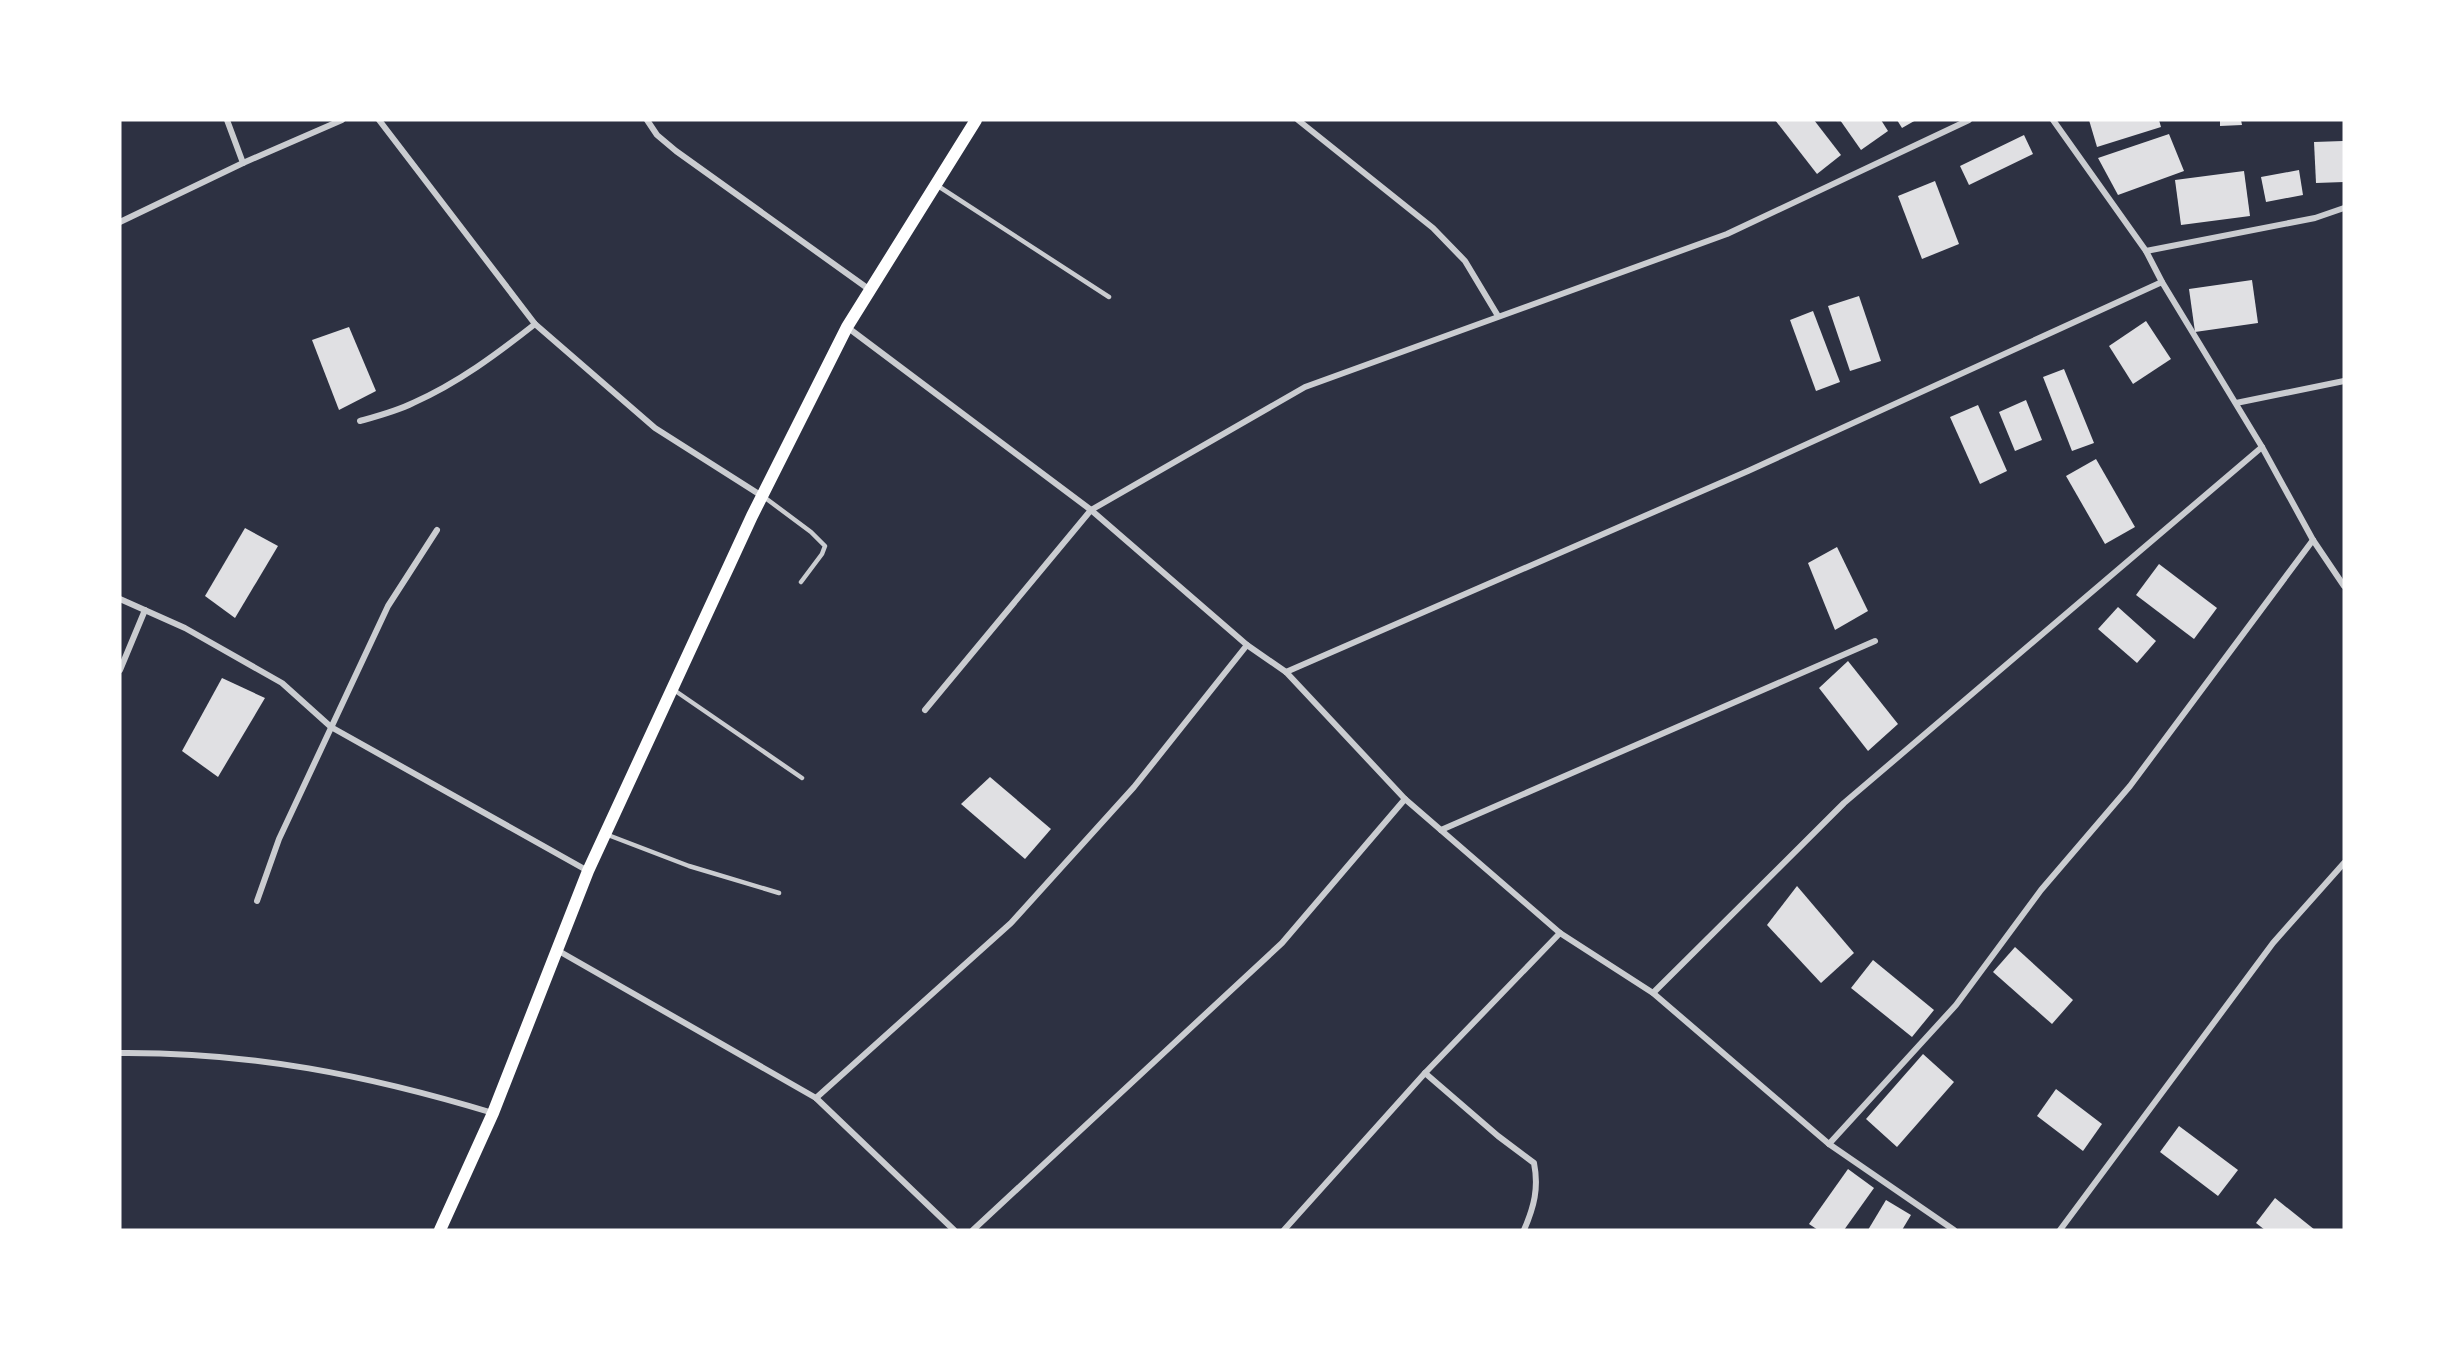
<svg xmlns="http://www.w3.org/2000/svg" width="2464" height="1350" font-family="Arial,sans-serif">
<rect width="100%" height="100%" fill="#2d3142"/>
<g fill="#e0e0e3">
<polygon points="1775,120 1814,120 1841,155 1817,174"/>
<polygon points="1840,120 1881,120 1888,131 1861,150"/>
<polygon points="1897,120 1916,120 1902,128"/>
<polygon points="2089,120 2159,120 2161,127 2097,147"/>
<polygon points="2220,120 2241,120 2242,125 2220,126"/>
<polygon points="2169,134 2184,171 2118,195 2098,158"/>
<polygon points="2024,135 2033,154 1969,185 1960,166"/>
<polygon points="2343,141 2344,182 2316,183 2314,142"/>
<polygon points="2299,170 2303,195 2266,202 2261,177"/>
<polygon points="2244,171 2250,216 2181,225 2175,180"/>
<polygon points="1935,181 1959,244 1922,259 1898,196"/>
<polygon points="2252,280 2258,323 2195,332 2189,289"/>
<polygon points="1859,296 1881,361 1850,371 1828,306"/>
<polygon points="1813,311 1840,382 1816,391 1790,320"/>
<polygon points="2146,321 2171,359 2133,384 2109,346"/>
<polygon points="349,327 376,391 339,410 312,340"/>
<polygon points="2064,369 2094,443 2072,451 2043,377"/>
<polygon points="2026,400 2042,440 2015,451 1999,412"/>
<polygon points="1978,405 2007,471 1980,484 1950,417"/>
<polygon points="2096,459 2135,527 2105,544 2066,476"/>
<polygon points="245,528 278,546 235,618 205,596"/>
<polygon points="1837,547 1868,611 1835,630 1808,563"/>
<polygon points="2159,564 2217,608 2194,639 2136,595"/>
<polygon points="2118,607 2156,641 2137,663 2098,629"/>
<polygon points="1848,661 1898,724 1868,751 1819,688"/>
<polygon points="222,678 265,698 218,777 182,751"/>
<polygon points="990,777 1051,829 1025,859 961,804"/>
<polygon points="1797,886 1854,953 1821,983 1767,925"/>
<polygon points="2015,947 2073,1000 2052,1024 1993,972"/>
<polygon points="1873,960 1934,1010 1912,1037 1851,988"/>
<polygon points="1923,1054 1954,1082 1897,1147 1866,1119"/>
<polygon points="2056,1089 2102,1124 2083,1151 2037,1116"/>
<polygon points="2179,1126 2238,1170 2218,1196 2160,1152"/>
<polygon points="1848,1169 1874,1188 1844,1230 1818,1230 1809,1224"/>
<polygon points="2275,1198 2315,1230 2265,1230 2256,1223"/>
<polygon points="1886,1200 1911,1215 1902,1230 1868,1230"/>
</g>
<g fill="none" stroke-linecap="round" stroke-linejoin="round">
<g stroke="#caccd0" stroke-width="4.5">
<polyline points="938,186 1109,297"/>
<polyline points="764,497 811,532 825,546 822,554 801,582"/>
<polyline points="674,690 802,778"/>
<polyline points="608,835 689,866 779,893"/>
</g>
<g stroke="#caccd0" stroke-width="6">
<polyline points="227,120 243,163"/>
<polyline points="379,120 535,324 655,428 762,496"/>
<polyline points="647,120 657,135 676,151 870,290"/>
<polyline points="1298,120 1433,228 1465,261 1498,316"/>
<polyline points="2053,120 2146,251 2162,282 2262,447 2313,540 2344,586"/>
<polyline points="120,222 243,163 342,120"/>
<polyline points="2146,251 2315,218 2344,208"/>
<polyline points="847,327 1091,510 1247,645 1286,672 1405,799 1560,933 1653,993 1829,1144 1954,1230"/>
<polyline points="2236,403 2344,381"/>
<path d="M360 421C378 416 397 411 413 403 458 383 497 354 535 324"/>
<polyline points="120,599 185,628 282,683 331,727 588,871"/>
<polyline points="120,670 145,610"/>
<polyline points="1286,672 1748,471 2162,282"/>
<polyline points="925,710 1091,510 1305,387 1727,234 1969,120"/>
<polyline points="1441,830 1875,641"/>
<polyline points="257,901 279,839 388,606 437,530"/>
<polyline points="557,950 816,1098 954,1230"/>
<polyline points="1653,993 1844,803 2262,447"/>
<path d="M120 1053C252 1052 367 1075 493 1113"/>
<path d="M1425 1073 1498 1136 1534 1163C1539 1188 1534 1207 1524 1230"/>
<polyline points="816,1098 1011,923 1134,787 1247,645"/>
<polyline points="1829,1144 1956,1005 2041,890 2130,786 2313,540"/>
<polyline points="973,1230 1282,943 1405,799"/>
<polyline points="1284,1230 1425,1073 1560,933"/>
<polyline points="2060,1230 2273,943 2344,863"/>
</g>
<polyline stroke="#fff" stroke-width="12" points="440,1230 493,1113 588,871 752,516 847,327 976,120"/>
</g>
<rect width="2464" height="1350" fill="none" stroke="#ffffff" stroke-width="243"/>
</svg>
